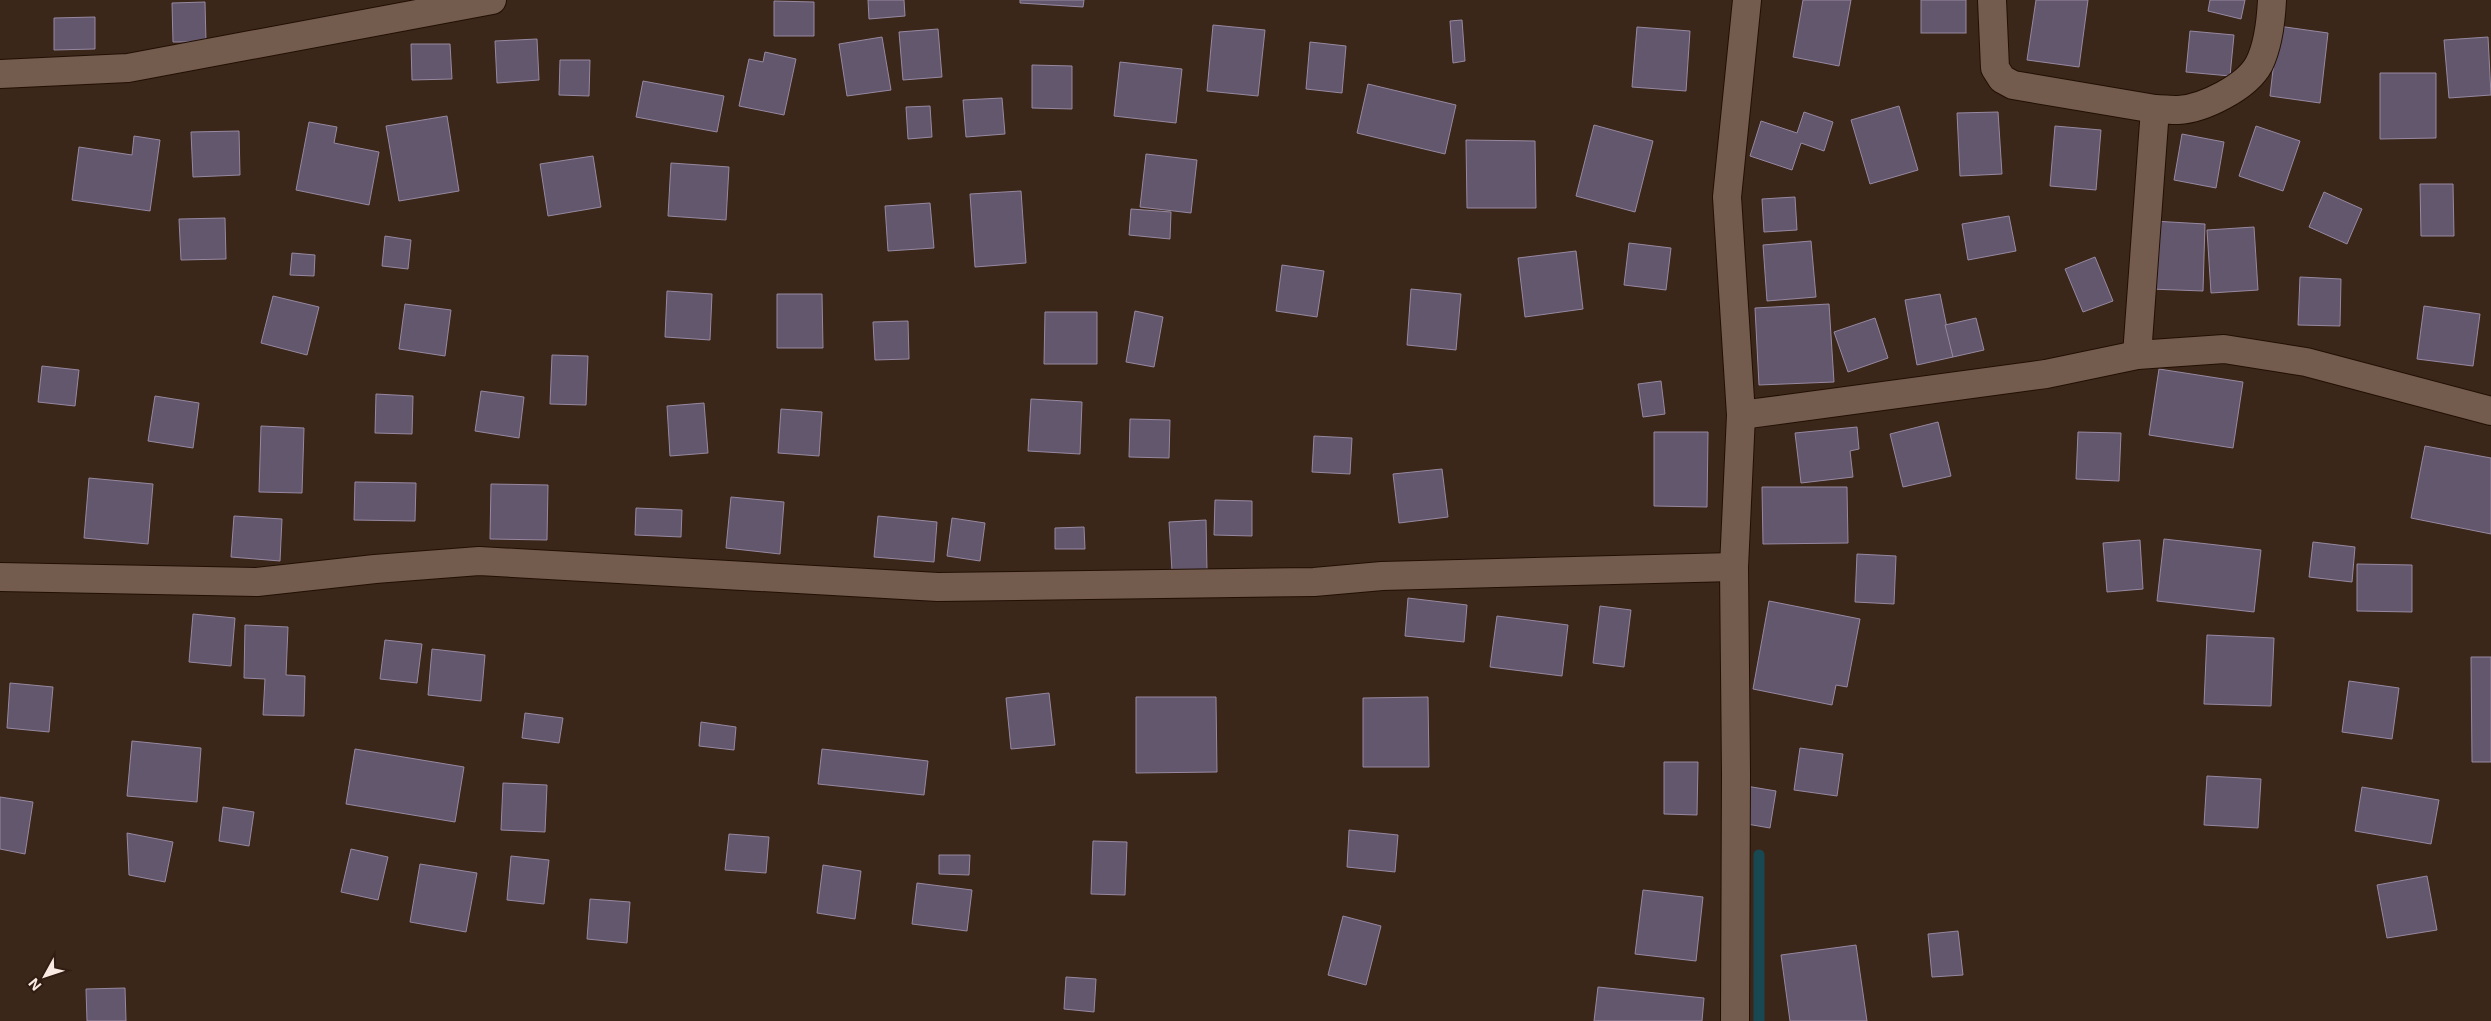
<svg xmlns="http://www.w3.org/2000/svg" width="2491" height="1021" font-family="Inter,sans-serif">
<rect width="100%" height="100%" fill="#3b271a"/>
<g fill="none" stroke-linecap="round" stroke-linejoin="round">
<polyline stroke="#184952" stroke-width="11" points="1759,855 1759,1021"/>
</g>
<g fill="#63576d" stroke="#9688a0">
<polygon points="868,0 904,0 905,16 869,19"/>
<polygon points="1020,0 1084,0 1083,7 1020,3"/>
<polygon points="1803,0 1851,0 1839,66 1793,57"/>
<rect x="1921" y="0" width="45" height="33"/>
<polygon points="2036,0 2088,0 2079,67 2027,60"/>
<polygon points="2210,0 2245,0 2241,19 2208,11"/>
<polygon points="774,1 814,2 814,36 774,36"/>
<polygon points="205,2 206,42 173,42 172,3"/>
<polygon points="95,17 95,49 54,50 54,18"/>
<polygon points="1462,20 1465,61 1453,63 1450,21"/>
<polygon points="1213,25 1265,30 1258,96 1207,91"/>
<polygon points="2278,26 2328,33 2320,103 2270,96"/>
<polygon points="1637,27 1690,31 1686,91 1632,87"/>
<polygon points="938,29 942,77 903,80 899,32"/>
<polygon points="2190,31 2234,35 2230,76 2186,72"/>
<polygon points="882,37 891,90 847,96 839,44"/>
<polygon points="2488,37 2491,95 2449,98 2444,40"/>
<polygon points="537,39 539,80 497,83 495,41"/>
<polygon points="1310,42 1346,46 1342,93 1306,89"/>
<polygon points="411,44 450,44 452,79 412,80"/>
<polygon points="765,52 796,59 784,115 739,106 749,59 763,62"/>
<polygon points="560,60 590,60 589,96 559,95"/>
<polygon points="1120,62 1182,69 1176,123 1114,116"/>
<polygon points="1032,65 1072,66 1072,109 1032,108"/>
<polygon points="2380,73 2436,73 2436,138 2380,139"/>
<polygon points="643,81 724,96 717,132 636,117"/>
<polygon points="1368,84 1456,105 1445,154 1357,133"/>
<polygon points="1002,98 1005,134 966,137 963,100"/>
<polygon points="930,106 932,137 908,139 906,107"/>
<polygon points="1899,106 1918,170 1870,184 1851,120"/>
<polygon points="1804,112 1833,122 1824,151 1801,143 1792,170 1750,156 1761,121 1797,133"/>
<polygon points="1998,112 2002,174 1960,176 1957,113"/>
<polygon points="447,116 459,191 399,201 386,126"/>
<polygon points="309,122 337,127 334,143 379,152 369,205 296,190"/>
<polygon points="1594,125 1653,141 1635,212 1576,196"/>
<polygon points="2055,126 2101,130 2096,190 2050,186"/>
<polygon points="2256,126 2300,141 2283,191 2239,176"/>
<polygon points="239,131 240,175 193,177 191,132"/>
<polygon points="2182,134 2224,142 2216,188 2174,180"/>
<polygon points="134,136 160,140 150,211 72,200 79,147 132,155"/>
<polygon points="1466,140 1535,141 1536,208 1467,208"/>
<polygon points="1146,154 1197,160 1191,213 1140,207"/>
<polygon points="593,156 601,207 548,216 540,164"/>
<polygon points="671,163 729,167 726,220 668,216"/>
<polygon points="2420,184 2453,184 2454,236 2421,236"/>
<polygon points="1021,191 1026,263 975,267 970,194"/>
<polygon points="2324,192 2362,209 2347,244 2309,227"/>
<polygon points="1795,197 1797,230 1764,232 1762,199"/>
<polygon points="930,203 934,248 888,251 885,206"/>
<polygon points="1131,209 1171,212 1170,239 1129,235"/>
<polygon points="2009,216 2016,251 1968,260 1962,224"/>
<polygon points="225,218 226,259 181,260 179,219"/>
<polygon points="2153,221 2205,224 2203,291 2150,289"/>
<polygon points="2254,227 2258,290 2211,293 2207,230"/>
<polygon points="385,236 411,240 408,269 382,266"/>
<polygon points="1811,241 1816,297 1767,301 1763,245"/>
<polygon points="1629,243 1671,248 1666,290 1624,285"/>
<polygon points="1576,251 1583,309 1525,317 1518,258"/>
<polygon points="292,253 315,255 314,276 290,275"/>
<polygon points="2095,257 2113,301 2083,312 2065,269"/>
<polygon points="1282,265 1324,271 1317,317 1276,311"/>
<polygon points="2300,277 2341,279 2340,326 2298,325"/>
<polygon points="1411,289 1461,294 1456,350 1407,345"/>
<polygon points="667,291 712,294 710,340 665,337"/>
<polygon points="777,294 822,294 823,348 777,348"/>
<polygon points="1940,294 1953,357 1917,365 1905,300"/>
<polygon points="273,296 319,307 307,355 261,343"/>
<polygon points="405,304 451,310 445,356 399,349"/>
<polygon points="1829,304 1834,382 1759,385 1755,308"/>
<polygon points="2424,306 2480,314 2473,366 2417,359"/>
<polygon points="1135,311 1163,317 1154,367 1126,362"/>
<polygon points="1045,312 1097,312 1097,364 1044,364"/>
<polygon points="1875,318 1888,358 1848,372 1834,332"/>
<polygon points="1976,318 1984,350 1953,357 1945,325"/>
<polygon points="908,321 909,359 875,360 873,322"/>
<polygon points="552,355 588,356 586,405 550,404"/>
<polygon points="42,366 79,370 75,406 38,402"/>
<polygon points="2159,369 2243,382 2233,448 2149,435"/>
<polygon points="1661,381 1665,414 1643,417 1638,384"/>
<polygon points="481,391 524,397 519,438 475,431"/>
<polygon points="376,394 413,396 412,434 375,433"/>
<polygon points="155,396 199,403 193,448 148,441"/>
<polygon points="1031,399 1082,402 1080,454 1028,451"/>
<polygon points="704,403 708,453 670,456 667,406"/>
<polygon points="781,409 822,412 819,456 778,453"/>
<polygon points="1130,419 1170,420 1169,458 1129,457"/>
<polygon points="1938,422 1951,476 1903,487 1890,434"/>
<polygon points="261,426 304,428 302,493 259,492"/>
<polygon points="1857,427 1859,449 1850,451 1853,477 1801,483 1795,433"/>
<polygon points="1654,432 1708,432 1707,507 1654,506"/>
<polygon points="2078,432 2121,433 2119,481 2076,479"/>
<polygon points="1314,436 1352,438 1350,474 1312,472"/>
<polygon points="2425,446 2491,458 2491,534 2411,518"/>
<polygon points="1442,469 1448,517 1399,523 1393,474"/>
<polygon points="89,478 153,484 148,544 84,538"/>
<polygon points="355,482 416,483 415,521 354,520"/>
<polygon points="491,484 548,485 547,540 490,539"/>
<polygon points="1762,487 1847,487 1848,543 1763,544"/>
<polygon points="731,497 784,502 780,554 726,548"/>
<polygon points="1215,500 1252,501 1252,536 1214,535"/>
<polygon points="636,508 682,510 681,537 635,535"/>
<polygon points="234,516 282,519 280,561 231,557"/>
<polygon points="878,516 937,522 934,562 874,557"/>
<polygon points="952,518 985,523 980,561 947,556"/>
<polygon points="1206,520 1207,570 1172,571 1169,522"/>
<polygon points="1084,527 1085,549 1055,549 1055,528"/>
<polygon points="2164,539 2261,550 2254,612 2157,601"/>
<polygon points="2140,540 2143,589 2107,592 2103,543"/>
<polygon points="2313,542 2355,547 2352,582 2309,577"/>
<polygon points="1857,554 1896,556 1894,604 1855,602"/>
<polygon points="2357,564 2412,565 2412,612 2357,611"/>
<polygon points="1408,598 1467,605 1464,642 1405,636"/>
<polygon points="1769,601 1860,619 1847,687 1836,685 1832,705 1753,689"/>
<polygon points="1600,606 1631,610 1624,667 1593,663"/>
<polygon points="193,614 235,618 231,666 189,662"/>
<polygon points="1497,616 1568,625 1562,676 1490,667"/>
<polygon points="245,625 288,627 286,675 305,676 304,716 263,715 265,679 244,678"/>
<polygon points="2207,635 2274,638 2271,706 2204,704"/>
<polygon points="385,640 422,644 417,683 380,679"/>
<polygon points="432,649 485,655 481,701 428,695"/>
<polygon points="2471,657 2491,657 2491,762 2472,762"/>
<polygon points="2349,681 2399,688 2392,739 2342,732"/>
<polygon points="10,683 53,687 49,732 7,728"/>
<polygon points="1049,693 1055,745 1011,749 1006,698"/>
<polygon points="1136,697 1216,697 1217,772 1136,773"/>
<polygon points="1428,697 1429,767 1363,767 1363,698"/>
<polygon points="525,713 563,718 559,743 522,738"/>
<polygon points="701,722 736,727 734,750 699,746"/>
<polygon points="132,741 201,748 197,802 127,796"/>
<polygon points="1800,748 1843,754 1837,796 1794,790"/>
<polygon points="355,749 464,767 455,822 346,804"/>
<polygon points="822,749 928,761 924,795 818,784"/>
<polygon points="1664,762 1698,762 1697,815 1664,814"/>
<polygon points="2207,776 2261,779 2258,828 2204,825"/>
<polygon points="503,783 547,785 545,832 501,830"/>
<polygon points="1746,786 1776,791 1770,828 1741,823"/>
<polygon points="2362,787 2439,800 2431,844 2355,831"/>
<polygon points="0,797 33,802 25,854 0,849"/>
<polygon points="223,807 254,812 249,846 219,841"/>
<polygon points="1349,830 1398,835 1395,872 1347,867"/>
<polygon points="127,833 173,842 165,882 129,875"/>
<polygon points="729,834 769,837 766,873 725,870"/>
<polygon points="1093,841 1127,842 1125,895 1091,894"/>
<polygon points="351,849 388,857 378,900 341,892"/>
<polygon points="939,855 970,855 969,875 939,874"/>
<polygon points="511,856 549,860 544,904 507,900"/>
<polygon points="420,864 477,873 466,932 410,922"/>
<polygon points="823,865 861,871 855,919 817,913"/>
<polygon points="2427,876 2437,930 2387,938 2377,885"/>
<polygon points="917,883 972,890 967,931 912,924"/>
<polygon points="1643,890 1703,897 1696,961 1635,954"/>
<polygon points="590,899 630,902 627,943 587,939"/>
<polygon points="1343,916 1381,926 1366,985 1328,975"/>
<polygon points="1958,931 1963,975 1932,977 1928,934"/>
<polygon points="1856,945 1867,1021 1790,1021 1781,955"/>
<polygon points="1066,977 1096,979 1094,1012 1064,1009"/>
<polygon points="1598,987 1704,998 1702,1021 1594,1021"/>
<polygon points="125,988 126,1021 87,1021 86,989"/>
</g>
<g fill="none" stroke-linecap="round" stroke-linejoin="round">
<g stroke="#220f04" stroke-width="30">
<g id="minor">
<polyline points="1992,0 1995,68 2002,79 2013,85 2155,109"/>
<polyline points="0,74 128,68 492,0"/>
<path d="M2137 355 2155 109C2162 109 2170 110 2178 110 2203 109 2247 87 2259 64 2268 46 2271 20 2272 0"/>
<polyline points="1741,415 2046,374 2137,355 2224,349 2306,362 2491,411"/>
<polyline points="0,577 257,582 375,569 479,561 938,587 1314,582 1382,576 1734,567"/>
<polyline points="1735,1021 1736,774 1734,567 1741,415 1727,197 1747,0"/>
</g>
</g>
<use href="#minor" stroke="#735c4e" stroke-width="28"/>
</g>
<g transform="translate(45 976) rotate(230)" stroke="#311d11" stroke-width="4" paint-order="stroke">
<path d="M0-4L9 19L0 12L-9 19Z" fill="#f9ebe3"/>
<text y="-8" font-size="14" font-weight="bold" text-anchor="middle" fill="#f9ebe3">N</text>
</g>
</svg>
